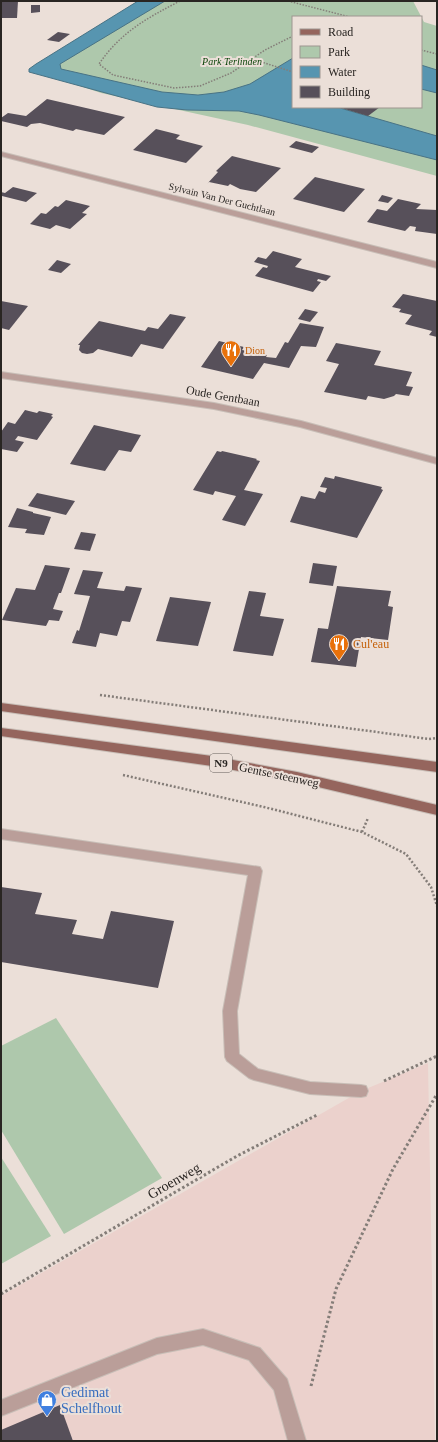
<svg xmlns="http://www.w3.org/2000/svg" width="438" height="1442" font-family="'Times New Roman',serif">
<rect width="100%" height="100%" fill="#ebdfd8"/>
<polygon fill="#ebd1cc" points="428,1063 435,1441 1,1441 1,1296 361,1091"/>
<g fill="#aec8ac" fill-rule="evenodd">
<path d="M138 1H413L424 22 437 26V176L248 125 101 93 29 69ZM293 17H421V107H293Z"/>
<polygon points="56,1018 162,1178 64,1234 1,1130 1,1046"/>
<polygon points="1,1157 51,1236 1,1264"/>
</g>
<g fill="#5795b0" stroke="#497385">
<polygon points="138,1 165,1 60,64 61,69 162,92 198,95 224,92 250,84 293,58 293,107 340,108 437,136 437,160 259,115 239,111 187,110 157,107 29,72 29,69 36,64"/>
<polygon points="421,65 437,70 437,93 421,89"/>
</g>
<g fill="#57505a">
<polygon points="1,1 18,1 17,18 1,18"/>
<polygon points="31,5 40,5 40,12 31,13"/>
<polygon points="58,32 70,34 59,42 47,40"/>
<polygon points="47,99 125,117 104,135 76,129 73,131 40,123 31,124 27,127 1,121 1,118 8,113 26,116"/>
<polygon points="338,107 380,107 368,116"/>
<polygon points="156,129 180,135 176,139 203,146 186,163 133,150"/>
<polygon points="296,141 319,147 312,153 289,147"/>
<polygon points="232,156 281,168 256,192 240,189 230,184 228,186 209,182 207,184 218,172 216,171"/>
<polygon points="315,177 365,189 344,212 293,199"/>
<polygon points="13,187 37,193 26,202 2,196 1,197 1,192 5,193"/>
<polygon points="382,195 393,198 388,203 378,201"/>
<polygon points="398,199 421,204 416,209 437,210 437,234 415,231 416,227 410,226 405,231 367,222 377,209 387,211"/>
<polygon points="66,200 90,206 82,213 87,214 70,229 56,225 50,229 30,224 41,213 46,214 55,206 58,207"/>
<polygon points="273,251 302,259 295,267 331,276 326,281 318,279 317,281 321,282 313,292 255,276 263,267 267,268 268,266 254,262 258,257 266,259"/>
<polygon points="57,260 71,264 61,273 48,270"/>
<polygon points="403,294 437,301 437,337 429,335 432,331 405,324 412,315 399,312 401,309 392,307"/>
<polygon points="1,301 28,306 9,330 1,328"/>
<polygon points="305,309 318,312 310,322 298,319"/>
<polygon points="170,314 186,317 163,349 141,344 132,357 98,349 93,353 87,354 82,353 79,350 80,345 78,345 99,321 145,331 148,327 158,329"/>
<polygon points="300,323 324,327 316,347 301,346 289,368 264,363 253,379 201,367 219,341 244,347 242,350 267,355 266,357 276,358 285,342 288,343"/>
<polygon points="336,343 381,351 374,365 412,372 406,386 413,387 409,396 396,394 394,396 384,399 368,396 366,400 324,392 339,364 326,361"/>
<polygon points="25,410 37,413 39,411 53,414 51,416 53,417 37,440 18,436 15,440 24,442 17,452 1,449 1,432 8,422 15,424"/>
<polygon points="94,425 135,434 141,435 131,452 119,450 105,471 70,464"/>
<polygon points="217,451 221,452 222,451 257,459 256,460 260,461 244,490 263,494 245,526 222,520 236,496 215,491 213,495 193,490"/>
<polygon points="335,476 382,487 381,489 383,490 357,538 290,522 301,496 315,499 319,491 325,493 327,488 320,487 325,477 334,479"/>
<polygon points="37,493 75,501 66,515 28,506"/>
<polygon points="17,508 33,512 33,513 51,517 44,535 25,533 27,529 8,527"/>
<polygon points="81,532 96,534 90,551 74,549"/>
<polygon points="313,563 337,566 333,586 309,583"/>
<polygon points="45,565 70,568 61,593 59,593 53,609 63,611 59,621 49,620 46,626 2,620 16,588 35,590"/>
<polygon points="83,570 103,572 97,588 124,591 126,586 142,588 130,622 122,621 117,636 100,633 96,647 72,643 77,630 79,631 90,596 74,594"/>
<polygon points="337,586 391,591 388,606 393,607 388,640 361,637 356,667 311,662 318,628 328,629"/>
<polygon points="249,591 266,593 260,616 284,619 273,656 233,651"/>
<polygon points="170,597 211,602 198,646 156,641"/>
<polygon points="1,887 42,893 35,914 77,920 72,934 103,939 111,911 174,921 158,988 1,962"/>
<polygon points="60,1405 73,1441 1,1441 1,1430"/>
</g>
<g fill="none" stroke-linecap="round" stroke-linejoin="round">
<g stroke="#c8beb7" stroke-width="2">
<g id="service">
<polygon points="1,829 260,867 262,871 237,1011 239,1054 258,1069 310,1082 361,1085 366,1086 368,1091 366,1096 361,1097 310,1094 254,1080 249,1078 227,1061 225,1057 223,1011 248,875 1,839"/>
<polygon points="203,1329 260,1348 287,1379 306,1441 288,1441 274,1390 249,1360 203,1345 157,1354 1,1416 1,1400 157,1338"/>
</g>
</g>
<g stroke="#c8beb7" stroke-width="2">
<g id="minor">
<polygon points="1,152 437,262 437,268 1,156"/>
<polygon points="1,372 214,403 301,421 437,458 437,464 300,427 214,409 1,378"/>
</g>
</g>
<g stroke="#c8beb7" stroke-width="2">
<g id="primary">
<polygon points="1,703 437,762 437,772 1,711"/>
<polygon points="1,728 212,756 297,772 437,805 437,815 297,782 212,766 1,736"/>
</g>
</g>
<g stroke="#847d78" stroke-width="1.5" stroke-dasharray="1.5 1.5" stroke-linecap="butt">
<path d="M180 1C147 18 121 32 99 64L113 75 174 88 200 86 231 73 265 50 293 36"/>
<polyline points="288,1 350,17"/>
<polyline points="421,50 437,54"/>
<polyline points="252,59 293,72"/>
</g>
<g stroke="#847d78" stroke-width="2.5" stroke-dasharray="2 2" stroke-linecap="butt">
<polyline points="100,695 429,739 437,738"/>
<polyline points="123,775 264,807 362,832 406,854 431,887 437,906"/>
<polyline points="362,832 368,818"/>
</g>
<g stroke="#847d78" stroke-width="3" stroke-dasharray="2.5 2.5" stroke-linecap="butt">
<polyline points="384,1081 437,1056"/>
<polyline points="1,1294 237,1156 317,1115"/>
<polyline points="311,1386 336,1289 393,1169 437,1094"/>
</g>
<use href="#service" fill="#ba9e99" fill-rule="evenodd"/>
<use href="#minor" fill="#ba9e99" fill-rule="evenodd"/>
<use href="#primary" fill="#95655d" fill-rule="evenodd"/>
</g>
<defs>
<g id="restaurant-pin" transform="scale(1)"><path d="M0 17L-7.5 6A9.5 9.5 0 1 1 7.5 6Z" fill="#e8710a" stroke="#ebdfd8"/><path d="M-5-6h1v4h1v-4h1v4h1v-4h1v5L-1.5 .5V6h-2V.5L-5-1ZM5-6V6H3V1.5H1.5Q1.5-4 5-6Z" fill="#fff"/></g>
<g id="shop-pin" transform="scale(1)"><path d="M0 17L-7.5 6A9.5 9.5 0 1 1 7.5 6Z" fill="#3f7fe0" stroke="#ebdfd8"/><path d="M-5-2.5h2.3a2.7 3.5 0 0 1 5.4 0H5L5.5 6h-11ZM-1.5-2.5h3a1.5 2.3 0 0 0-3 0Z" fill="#fff"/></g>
</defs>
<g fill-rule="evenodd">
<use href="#restaurant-pin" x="231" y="350"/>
<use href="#restaurant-pin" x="339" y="644"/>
<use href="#shop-pin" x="47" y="1400"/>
</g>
<g text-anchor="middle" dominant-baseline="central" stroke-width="4" stroke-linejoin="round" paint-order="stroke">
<g font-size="10" font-style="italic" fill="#0b4509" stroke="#ebdfd8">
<text x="232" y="61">Park Terlinden</text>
</g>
<g font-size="10" fill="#292522" stroke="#ebdfd8">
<text transform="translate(222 199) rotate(14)">Sylvain Van Der Guchtlaan</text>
</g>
<g font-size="10" fill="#c56008" stroke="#ebdfd8" text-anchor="start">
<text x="245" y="350">Dion</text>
</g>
<rect fill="#ebdfd8" stroke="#635d59" stroke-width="1" x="210" y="754" width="22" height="18" rx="3"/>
<g font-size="11" font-weight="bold" fill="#292522">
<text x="221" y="763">N9</text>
</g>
<g font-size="12" fill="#292522" stroke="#ebdfd8">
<text transform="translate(223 396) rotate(10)">Oude Gentbaan</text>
<text transform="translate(279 775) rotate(12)">Gentse steenweg</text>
</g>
<g font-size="12" fill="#c56008" stroke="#ebdfd8" text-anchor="start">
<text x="353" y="644">Cul'eau</text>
</g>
<g font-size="14" fill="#292522" stroke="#ebdfd8">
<text transform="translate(174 1181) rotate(-30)">Groenweg</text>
</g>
<g font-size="14" fill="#366cbe" stroke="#ebdfd8" text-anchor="start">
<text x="61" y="1392">Gedimat<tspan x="61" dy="16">Schelfhout</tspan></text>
</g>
</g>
<rect width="438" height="1442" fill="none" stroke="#292522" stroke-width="4"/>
<rect x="292" y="16" width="130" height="92" fill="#ebdfd8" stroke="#9d958f"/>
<rect x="300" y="29" width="20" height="6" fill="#95655d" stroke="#9d958f"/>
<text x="328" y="36" font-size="12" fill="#292522">Road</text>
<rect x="300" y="46" width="20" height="12" fill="#aec8ac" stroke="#9d958f"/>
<text x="328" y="56" font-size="12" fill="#292522">Park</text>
<rect x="300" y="66" width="20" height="12" fill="#5795b0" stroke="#9d958f"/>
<text x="328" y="76" font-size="12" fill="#292522">Water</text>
<rect x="300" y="86" width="20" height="12" fill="#57505a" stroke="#9d958f"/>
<text x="328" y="96" font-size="12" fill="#292522">Building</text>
</svg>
